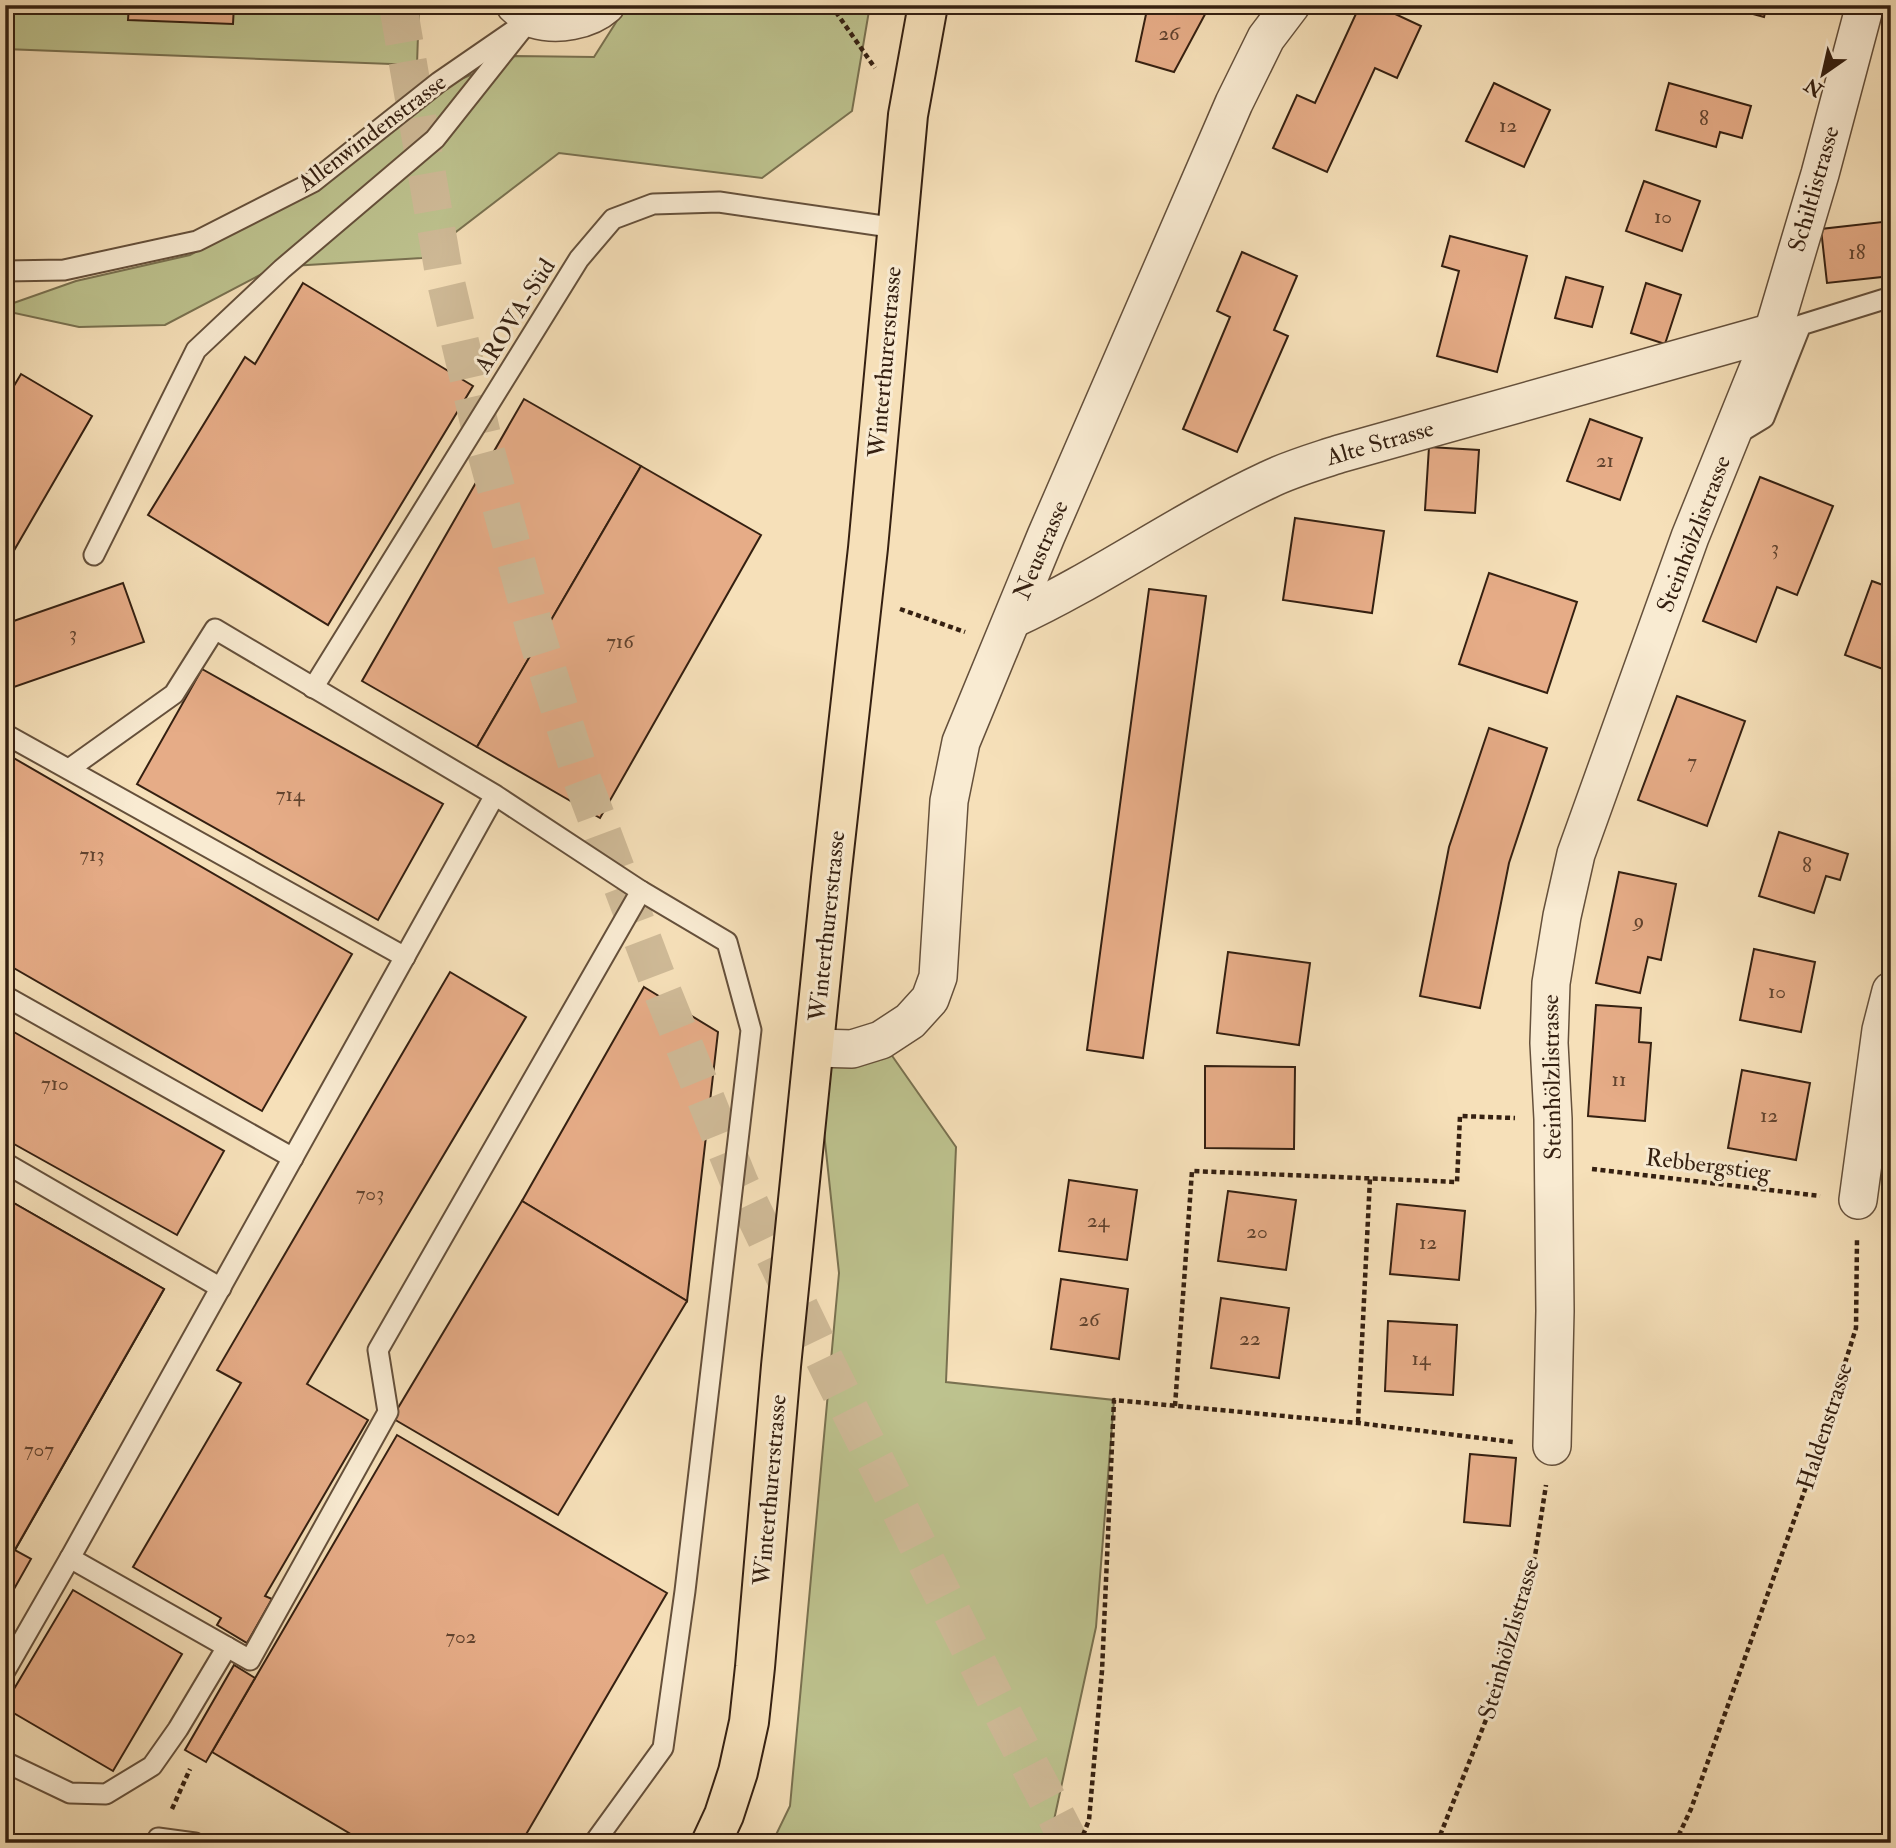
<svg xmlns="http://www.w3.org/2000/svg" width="1896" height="1848" font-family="'IM FELL Double Pica',serif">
<rect width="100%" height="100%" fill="#f6e0b9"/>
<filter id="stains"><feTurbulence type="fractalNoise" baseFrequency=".00286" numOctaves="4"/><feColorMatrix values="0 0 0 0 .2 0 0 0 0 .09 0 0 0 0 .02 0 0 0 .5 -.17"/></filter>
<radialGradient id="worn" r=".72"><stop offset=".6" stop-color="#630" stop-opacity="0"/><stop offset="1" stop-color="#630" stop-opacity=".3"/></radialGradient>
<g fill="#bdc28e" stroke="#797150" stroke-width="2">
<polygon points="5,5 419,5 417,65 5,49"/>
<polygon points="627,5 870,5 852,111 762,178 559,153 422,258 275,267 165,325 79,327 5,311 5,306 76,281 190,255 321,184 440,88 515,56 594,57"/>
<polygon points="881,1040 956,1147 946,1382 1114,1400 1096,1627 1049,1843 772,1843 790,1806 839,1273 815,1048"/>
</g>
<g fill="#e6ac87" stroke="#352011" stroke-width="2">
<polygon points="129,5 234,5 233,24 128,20"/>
<polygon points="1148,5 1210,5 1174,72 1136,61"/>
<polygon points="1360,5 1376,5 1421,26 1397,78 1375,68 1327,172 1273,148 1297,95 1315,103"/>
<polygon points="1720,5 1767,5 1764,17"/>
<polygon points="1494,83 1550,110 1524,167 1466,141"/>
<polygon points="1669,83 1751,106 1742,138 1720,132 1716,147 1656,130"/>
<polygon points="1644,181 1700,201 1682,251 1626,231"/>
<polygon points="1891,221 1891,276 1827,283 1821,229"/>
<polygon points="1450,236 1527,256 1497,372 1437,356 1459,271 1442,266"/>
<polygon points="1242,252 1297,276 1274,330 1288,336 1237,452 1183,429 1230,317 1217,311"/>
<polygon points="1566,277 1603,287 1592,327 1555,318"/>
<polygon points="303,283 473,386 328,625 148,515 245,357 255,364"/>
<polygon points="1646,283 1681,295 1665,344 1631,333"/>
<polygon points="21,374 92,416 5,566 5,401"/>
<polygon points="524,399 641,466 477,747 362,681"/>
<polygon points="1590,419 1642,438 1620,500 1567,481"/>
<polygon points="1429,447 1479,450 1475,513 1425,510"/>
<polygon points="641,466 761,535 600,818 477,747"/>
<polygon points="1760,477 1833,506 1797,595 1777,587 1756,642 1703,621"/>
<polygon points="1295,518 1384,531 1372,613 1283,600"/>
<polygon points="1489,573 1577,602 1547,693 1459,664"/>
<polygon points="1872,581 1891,588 1891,672 1845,655"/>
<polygon points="123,583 144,642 11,688 5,672 5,624"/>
<polygon points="1149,589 1206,596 1143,1058 1087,1050"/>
<polygon points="202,669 443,804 378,920 137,784"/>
<polygon points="1677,696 1745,721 1707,826 1638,800"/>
<polygon points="1489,728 1547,748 1509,863 1480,1008 1420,996 1449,847"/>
<polygon points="5,753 352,954 262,1111 5,963"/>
<polygon points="1779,832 1848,854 1840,880 1826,876 1814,913 1759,896"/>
<polygon points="1619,872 1676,884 1661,960 1648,957 1640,993 1596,983"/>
<polygon points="1754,949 1815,962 1801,1032 1740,1020"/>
<polygon points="1228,952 1310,963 1299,1045 1217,1033"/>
<polygon points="450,972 526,1017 307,1384 368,1420 265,1596 272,1599 247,1643 217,1625 221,1618 133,1567 241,1383 217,1370"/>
<polygon points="644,987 718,1032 687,1301 522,1201"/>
<polygon points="1596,1005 1641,1008 1639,1042 1651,1043 1645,1121 1588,1116"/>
<polygon points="5,1027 224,1151 177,1235 5,1139"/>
<polygon points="1205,1066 1295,1067 1294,1149 1205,1148"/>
<polygon points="1742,1070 1810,1083 1796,1160 1728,1148"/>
<polygon points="1069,1180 1137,1190 1127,1260 1059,1251"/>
<polygon points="1228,1191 1296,1200 1286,1270 1218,1261"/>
<polygon points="5,1198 164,1289 15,1550 31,1559 5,1605"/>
<polygon points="5,1198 164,1289 5,1567"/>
<polygon points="522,1201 687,1301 558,1515 392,1418"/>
<polygon points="1397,1204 1465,1211 1459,1280 1390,1274"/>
<polygon points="1061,1279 1128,1289 1119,1359 1051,1349"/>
<polygon points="1221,1298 1289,1308 1279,1378 1211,1368"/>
<polygon points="1388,1321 1457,1325 1453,1395 1385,1391"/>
<polygon points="397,1435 667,1593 521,1843 366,1843 212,1752"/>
<polygon points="1470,1454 1516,1458 1510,1526 1464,1522"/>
<polygon points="73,1590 182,1654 113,1771 5,1708 5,1704"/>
<polygon points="234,1665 255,1678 206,1762 185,1750"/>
</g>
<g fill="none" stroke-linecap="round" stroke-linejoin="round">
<polyline stroke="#cfba97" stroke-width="38" stroke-dasharray="38 19" stroke-linecap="butt" points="398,5 444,274 485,448 536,634 580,774 660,986 740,1184 832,1375 1006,1720 1070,1843"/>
<g stroke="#65503b" stroke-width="23">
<g id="lane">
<polyline points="5,271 64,270 197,241 313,182 439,82 513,31"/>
<polyline points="1736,435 1764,418 1801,325 1891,297"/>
<polyline points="94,555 196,350 282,269 435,139 531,18"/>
<polyline points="313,688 579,259 613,219 653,204 719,202 897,228"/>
<polyline points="5,734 405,957"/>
<polyline points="69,769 174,694 215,629 495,795 70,1558 250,1660 388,1412 378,1350 641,891 495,795"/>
<polyline points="5,996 293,1158"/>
<polyline points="5,1163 221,1288"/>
<polyline points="5,1671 70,1558"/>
<polyline points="5,1762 70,1793 106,1794 152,1766 178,1729 227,1647"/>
<polyline points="156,1843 158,1838 195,1843"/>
<polyline points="594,1843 663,1748 685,1591 751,1030 727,942 641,891"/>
</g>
</g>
<g stroke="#65503b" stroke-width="40">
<g id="street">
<path d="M515 5C521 10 527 16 534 19 557 26 588 21 606 5"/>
<path d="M1013 619C1100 579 1180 521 1268 480 1290 469 1315 462 1339 454L1773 332"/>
<polyline points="815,1048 852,1049 881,1040 910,1021 930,999 938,977 949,801 961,742 1046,536 1234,103 1266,38 1291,5"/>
<polyline points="1858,1200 1881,1030 1891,991"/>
<polyline points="1552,1446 1555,1311 1553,1119 1549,1043 1551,983 1562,916 1576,854 1690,537 1773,332 1820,174 1865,5"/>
</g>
</g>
<g stroke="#352011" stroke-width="42">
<polyline id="primary" points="711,1843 724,1815 738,1772 749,1722 755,1667 781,1366 831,878 868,548 908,115 928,5"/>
</g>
<g stroke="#352011" stroke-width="4.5" stroke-dasharray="5 3.5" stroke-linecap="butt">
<polyline points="831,5 875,68"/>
<polyline points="900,609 965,632"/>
<polyline points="1592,1169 1820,1196"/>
<polyline points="1175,1406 1192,1171 1457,1182 1460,1116 1515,1118"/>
<polyline points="1358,1422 1370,1178"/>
<polyline points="172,1809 190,1769"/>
<polyline points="1080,1843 1089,1820 1102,1671 1114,1400 1358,1423 1513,1442"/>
<polyline points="1437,1843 1501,1682 1535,1556 1546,1485"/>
<polyline points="1675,1843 1691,1809 1808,1481 1856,1328 1857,1240"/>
</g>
<use href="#lane" stroke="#f9ebd2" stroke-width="19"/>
<use href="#street" stroke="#f9ebd2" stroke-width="37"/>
<use href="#primary" stroke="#f6e0b9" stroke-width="38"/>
</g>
<g text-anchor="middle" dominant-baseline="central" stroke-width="6" stroke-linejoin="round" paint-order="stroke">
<g font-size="21" fill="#61432e">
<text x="1169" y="33">26</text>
<text x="1704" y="118">8</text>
<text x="1508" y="125">12</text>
<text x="1663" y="216">10</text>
<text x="1857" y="252">18</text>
<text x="1605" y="460">21</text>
<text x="1775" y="547">3</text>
<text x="73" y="633">3</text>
<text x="620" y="641">716</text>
<text x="1692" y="761">7</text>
<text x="290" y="794">714</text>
<text x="92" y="854">713</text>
<text x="1807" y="865">8</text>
<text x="1639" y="920">9</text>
<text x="1777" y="991">10</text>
<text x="1619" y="1079">11</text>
<text x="55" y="1083">710</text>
<text x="1769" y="1115">12</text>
<text x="370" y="1193">703</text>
<text x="1098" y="1220">24</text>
<text x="1257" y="1231">20</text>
<text x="1428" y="1242">12</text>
<text x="1089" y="1319">26</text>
<text x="1250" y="1338">22</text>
<text x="1421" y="1358">14</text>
<text x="39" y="1449">707</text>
<text x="461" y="1636">702</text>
</g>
<g font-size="24" fill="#352011" stroke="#f9ebd2">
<text transform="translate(372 133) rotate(-37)">Allenwindenstrasse</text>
<text transform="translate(1814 189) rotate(-74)">Schiltlistrasse</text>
<text transform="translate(515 316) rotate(-58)">AROVA-Süd</text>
<text transform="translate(885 362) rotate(-85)">Winterthurerstrasse</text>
<text transform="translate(1380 443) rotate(-16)">Alte Strasse</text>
<text transform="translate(1694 534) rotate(-69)">Steinhölzlistrasse</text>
<text transform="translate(1041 550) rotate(-67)">Neustrasse</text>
<text transform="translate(827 926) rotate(-84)">Winterthurerstrasse</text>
<text transform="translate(1552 1077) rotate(-91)">Steinhölzlistrasse</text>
<text transform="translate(1708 1165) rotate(7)">Rebbergstieg</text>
<text transform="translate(1825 1426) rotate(-72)">Haldenstrasse</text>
<text transform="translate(770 1490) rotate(-85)">Winterthurerstrasse</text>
<text transform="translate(1509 1639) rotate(-74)">Steinhölzlistrasse</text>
</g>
</g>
<rect width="1896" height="1848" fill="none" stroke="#f6e0b9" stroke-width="28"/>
<rect x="7" y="7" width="1882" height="1834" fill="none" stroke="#352011" stroke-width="3.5"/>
<rect x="14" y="14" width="1868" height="1820" fill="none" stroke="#352011" stroke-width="2"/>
<g transform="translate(1823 74) rotate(214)" stroke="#f9ebd2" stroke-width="5" paint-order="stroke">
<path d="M0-5L12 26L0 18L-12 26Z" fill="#352011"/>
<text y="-10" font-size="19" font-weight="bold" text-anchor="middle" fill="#352011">N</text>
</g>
<rect width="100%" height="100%" filter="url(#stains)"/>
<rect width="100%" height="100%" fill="url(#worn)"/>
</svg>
